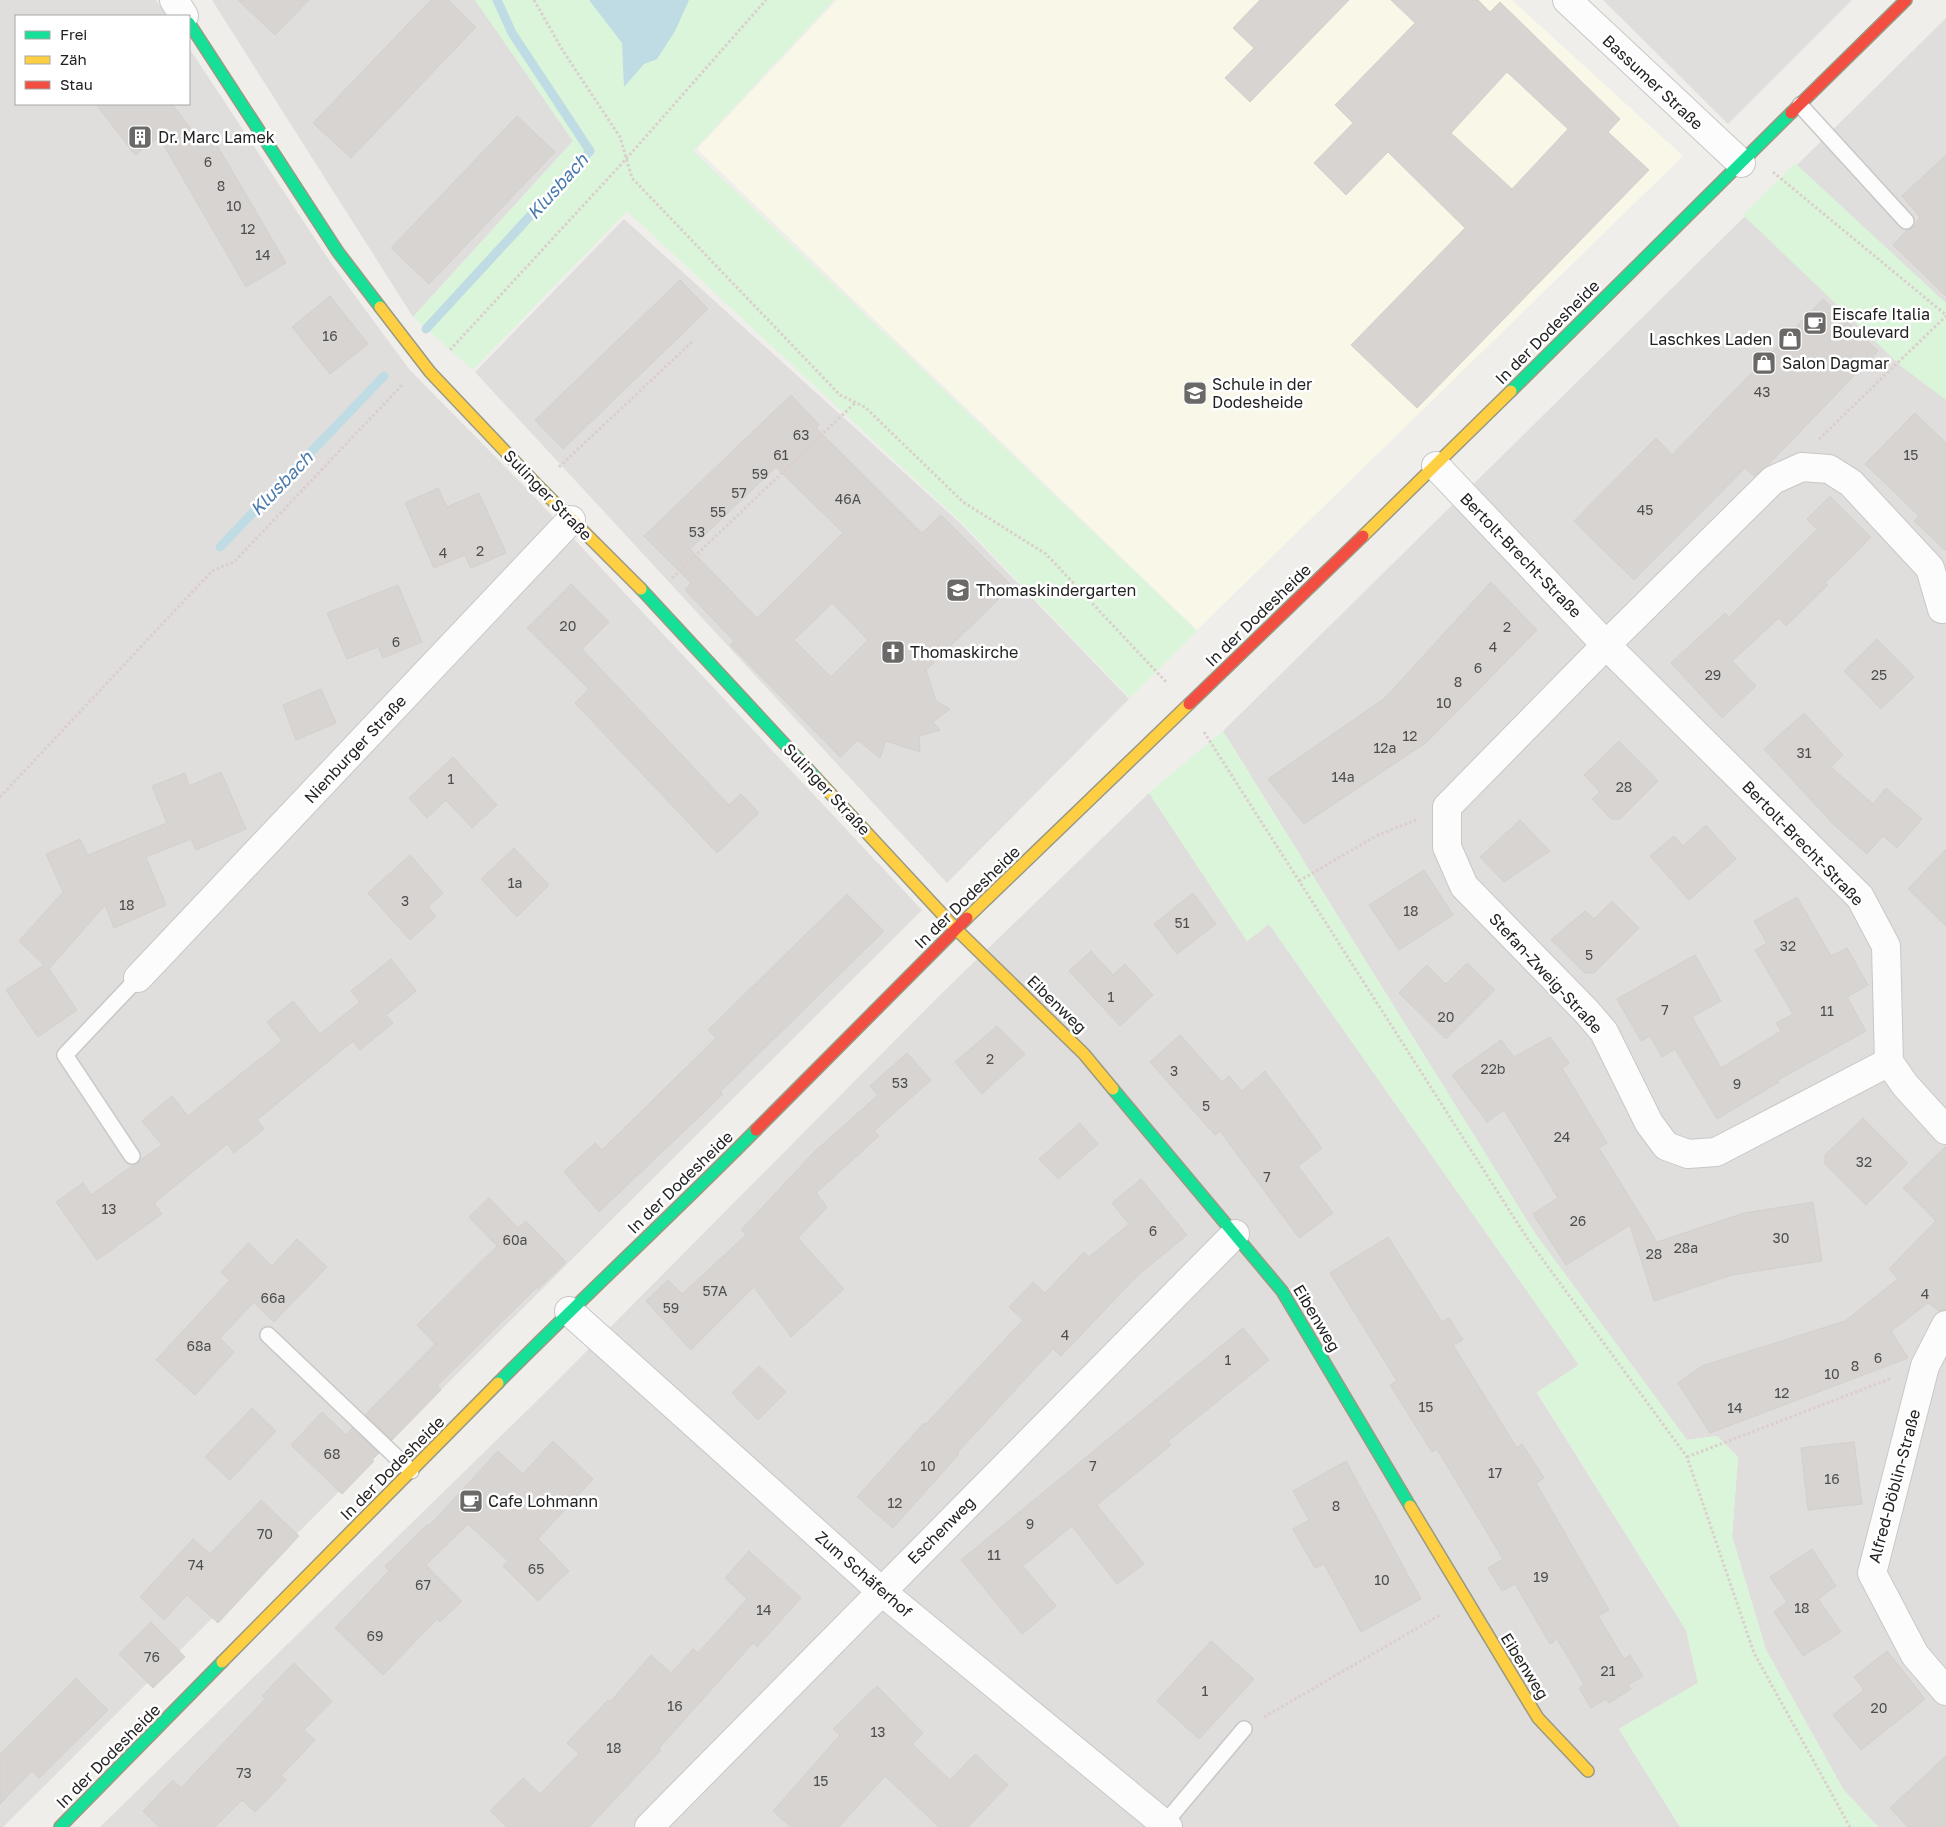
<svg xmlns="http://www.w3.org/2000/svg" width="1946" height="1827" font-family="'Golos Text',sans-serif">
<rect width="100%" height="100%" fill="#f0eeeb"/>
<g fill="#dfdedc">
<polygon points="0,0 156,0 168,16 16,16 16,104 189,104 189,48 331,263 409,369 527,489 922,910 3,1827 0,1827"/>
<polygon points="212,0 475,0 573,141 413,317"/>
<polygon points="1603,0 1852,0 1728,124"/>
<polygon points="1946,18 1946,1827 1878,1827 1843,1789 1766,1650 1732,1536 1738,1457 1717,1436 1687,1440 1534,1232 1223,731"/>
<polygon points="624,219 960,523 1129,699 947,883 475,372"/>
<polygon points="1149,793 1247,941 1269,924 1579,1365 1537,1393 1686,1630 1698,1683 1619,1729 1680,1827 100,1827 553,1385 941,994"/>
</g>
<polygon fill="#f8f7e8" points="837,0 1512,0 1683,156 1197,630 697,149"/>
<g fill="#daf5da">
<polygon points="475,0 834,0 693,151 1197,631 1130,698 964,525 627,211 473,370 413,317 573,141"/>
<polygon points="1795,163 1946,303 1946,400 1902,367 1743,215"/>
<polygon points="1223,731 1534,1232 1687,1440 1717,1436 1738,1457 1732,1536 1766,1650 1843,1789 1878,1827 1680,1827 1619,1729 1698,1683 1686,1630 1537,1392 1579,1365 1269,924 1247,941 1149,793"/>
</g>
<polygon fill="#bfdbe3" points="589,0 689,0 675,31 657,59 644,64 624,87 622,43"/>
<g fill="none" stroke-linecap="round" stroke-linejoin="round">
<g stroke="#bfdbe3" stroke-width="9">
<polyline points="426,329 590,151 512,33 497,0"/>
<polyline points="220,547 384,376"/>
</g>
</g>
<g fill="#d7d4d2" stroke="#d3d0cc" fill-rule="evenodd">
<polygon points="238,0 309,0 275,35"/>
<polygon points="431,0 448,0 476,27 351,158 313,123"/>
<polygon points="1260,0 1349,0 1250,102 1225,78 1254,48 1233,28"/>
<path d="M1391 0H1478L1490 12 1500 2 1620 119 1608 132 1649 170 1417 408 1351 345 1465 228 1388 152 1346 195 1314 163 1353 123 1335 105 1415 23ZM1507 72 1568 129 1512 189 1451 133Z"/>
<polygon points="96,104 172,104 204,146 214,140 286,263 246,287 159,137 135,155"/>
<polygon points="517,116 555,152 429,284 391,248"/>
<polygon points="1946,155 1946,296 1893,245 1907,230 1913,228 1920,217 1902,196"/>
<polygon points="680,280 708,309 563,449 535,420"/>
<polygon points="330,296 368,344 330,374 292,327"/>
<polygon points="1823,299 1878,351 1768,465 1754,476 1745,468 1634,580 1574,521 1656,438 1672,455"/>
<path d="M791 395 819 425 816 428 922 533 941 515 1012 586 926 670 936 701 950 709 933 722 940 730 919 736 920 752 886 741 880 758 858 740 840 757 730 645 734 641 685 590 691 583 644 536ZM776 467 843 533 757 618 690 549ZM832 603 868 640 831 677 794 640Z"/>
<polygon points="1915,413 1946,443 1946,551 1914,521 1919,516 1865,464"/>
<polygon points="438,488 447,507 479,493 506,553 471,568 465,555 434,568 405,503"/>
<polygon points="1830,496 1871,537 1825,583 1828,585 1786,626 1779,618 1732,661 1756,686 1722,718 1671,663 1725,613 1729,617 1817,529 1807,519"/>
<polygon points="1491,582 1537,630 1427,742 1304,824 1268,779 1385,698"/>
<polygon points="571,584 609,622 582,649 729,805 741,794 759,813 717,853 575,703 589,689 527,628"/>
<polygon points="398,585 422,642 383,658 378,647 347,659 327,613"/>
<polygon points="1877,639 1914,677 1881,709 1844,671"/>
<polygon points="321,689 336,723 296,740 283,705"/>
<polygon points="1804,713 1843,755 1831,767 1873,804 1886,788 1922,819 1897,848 1883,836 1867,854 1834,825 1764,749"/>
<polygon points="1619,741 1658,781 1620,819 1611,819 1592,799 1600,792 1584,775"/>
<polygon points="453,757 497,805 472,828 446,800 427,818 409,798"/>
<polygon points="221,772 246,829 196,850 191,839 146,857 166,905 114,928 105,905 49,969 77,1010 38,1037 6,990 44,965 19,941 63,892 46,854 80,839 88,855 167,823 152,786 185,773 189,786"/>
<polygon points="1520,820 1550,851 1504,882 1480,857"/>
<polygon points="1706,825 1736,859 1689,900 1650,856 1674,836 1683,846"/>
<polygon points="514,848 549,885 517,917 481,879"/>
<polygon points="1946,849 1946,926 1908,889"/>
<polygon points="410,855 443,893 428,907 436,916 410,940 368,893"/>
<polygon points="1424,870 1453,915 1399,950 1369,905"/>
<polygon points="1193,893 1216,924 1177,954 1154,924"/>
<polygon points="847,894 884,931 720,1092 723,1094 599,1212 564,1172 595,1143 602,1150 716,1038 708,1030"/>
<polygon points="1797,897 1831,956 1847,948 1868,985 1847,997 1866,1031 1778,1080 1779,1082 1717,1119 1675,1049 1662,1057 1650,1036 1641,1041 1617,999 1695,955 1721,1001 1692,1017 1721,1068 1781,1031 1776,1023 1793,1014 1755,950 1767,943 1754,921"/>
<polygon points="1612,901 1639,928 1594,973 1585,973 1551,940 1585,911 1594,919"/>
<polygon points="1091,951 1113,975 1125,964 1153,995 1120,1026 1069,971"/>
<polygon points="391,959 416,991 386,1015 393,1023 360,1050 353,1041 257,1120 264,1129 234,1153 227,1144 154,1203 162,1214 97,1260 56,1202 83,1183 91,1195 162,1145 142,1121 172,1096 188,1116 282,1041 267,1022 293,1001 320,1034 360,1002 351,991"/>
<polygon points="1467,963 1495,990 1446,1039 1399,993 1427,965 1446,984"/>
<polygon points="997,1026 1025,1054 982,1094 955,1062"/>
<polygon points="1180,1035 1222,1082 1229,1076 1242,1091 1265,1071 1322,1148 1298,1166 1333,1213 1299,1238 1220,1131 1215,1135 1150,1062"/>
<polygon points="1550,1037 1569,1063 1562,1068 1607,1143 1599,1148 1657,1242 1744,1213 1813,1202 1822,1261 1732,1275 1654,1301 1630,1225 1566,1265 1533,1214 1558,1198 1504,1110 1487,1122 1452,1075 1501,1040 1514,1057"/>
<polygon points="907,1053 931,1080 874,1131 879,1136 816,1193 827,1207 798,1238 844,1289 791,1337 754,1287 691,1350 646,1301 668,1280 682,1294 746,1235 741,1230 813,1153 878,1095 870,1086"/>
<polygon points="1863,1118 1908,1163 1866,1205 1825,1164 1825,1155"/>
<polygon points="1080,1123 1098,1144 1058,1179 1039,1159"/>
<polygon points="1946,1146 1946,1310 1939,1311 1928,1303 1891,1331 1908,1358 1710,1433 1678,1383 1702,1366 1845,1321 1898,1279 1889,1269 1936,1221 1903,1188"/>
<polygon points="1141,1179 1187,1235 1137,1276 1061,1356 1053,1349 957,1453 959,1454 893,1528 857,1497 924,1423 926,1424 1023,1320 1009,1307 1033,1282 1045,1293 1084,1252 1089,1257 1129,1224 1112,1203"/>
<polygon points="489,1198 518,1228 526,1221 566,1262 538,1289 537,1287 437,1386 441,1390 392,1440 365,1415 435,1344 417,1325 497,1246 469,1217"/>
<polygon points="1388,1237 1442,1322 1449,1318 1463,1340 1453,1345 1517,1448 1522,1444 1544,1478 1536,1483 1609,1610 1598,1616 1624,1659 1630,1655 1643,1676 1628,1685 1631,1689 1609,1703 1606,1699 1591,1708 1579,1688 1584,1684 1557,1639 1550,1644 1515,1584 1502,1591 1488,1568 1503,1559 1437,1449 1432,1452 1390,1385 1397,1381 1330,1273"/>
<polygon points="297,1239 327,1267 274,1322 254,1302 220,1338 234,1352 195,1395 156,1360 230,1280 221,1272 248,1243 272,1266"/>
<polygon points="1243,1328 1269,1360 1168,1441 1171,1445 1097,1505 1144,1564 1117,1584 1072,1526 1023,1566 1056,1606 1022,1634 961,1560"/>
<polygon points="759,1366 786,1392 758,1420 732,1393"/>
<polygon points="252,1408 276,1431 230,1480 205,1457"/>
<polygon points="322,1412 346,1435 352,1428 379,1453 372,1460 374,1461 342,1494 291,1445"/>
<polygon points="553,1441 593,1479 538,1539 569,1571 538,1601 503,1566 508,1561 468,1524 426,1565 462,1601 440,1622 437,1619 383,1675 335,1628 389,1571 385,1566 428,1524 429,1526 498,1451 523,1474"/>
<polygon points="1854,1442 1862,1504 1808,1510 1801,1448"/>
<polygon points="1346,1461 1421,1599 1361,1632 1324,1564 1315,1568 1293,1529 1309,1520 1293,1491"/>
<polygon points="261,1500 299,1536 218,1623 187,1595 164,1620 140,1597 193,1539 210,1554"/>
<polygon points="1812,1549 1836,1586 1818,1599 1841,1632 1803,1656 1774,1612 1787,1602 1770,1577"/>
<polygon points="749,1551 801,1598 757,1647 753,1643 659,1748 661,1750 589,1827 507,1827 490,1811 523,1778 540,1794 579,1754 567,1743 608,1700 610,1702 651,1655 671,1673 693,1649 698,1653 747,1599 725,1578"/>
<polygon points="151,1622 185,1657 153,1688 119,1654"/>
<polygon points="1211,1641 1254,1679 1199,1739 1157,1701"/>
<polygon points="1887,1651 1925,1699 1861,1750 1833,1715 1864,1690 1854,1677"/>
<polygon points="294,1663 332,1701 304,1730 315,1740 281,1776 286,1780 255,1812 242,1800 215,1827 159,1827 143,1811 173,1780 181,1788 265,1699 262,1696"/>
<polygon points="76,1678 108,1710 39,1778 32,1771 0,1804 0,1754"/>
<polygon points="877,1686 923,1733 912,1744 950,1780 975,1754 1008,1785 968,1827 939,1827 885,1776 839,1827 791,1827 773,1811 840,1735 833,1729"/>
<polygon points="1946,1756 1946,1827 1908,1827 1890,1808"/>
</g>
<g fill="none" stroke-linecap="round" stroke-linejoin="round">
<g stroke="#c9c8c7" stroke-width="18">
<g id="lane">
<polyline points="1800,105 1906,221"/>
<polyline points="132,1156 65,1055 138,978"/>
<polyline points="268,1335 411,1471"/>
<polyline points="1164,1824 1244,1729"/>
</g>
</g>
<g stroke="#c9c8c7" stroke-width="30">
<g id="street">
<polyline points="174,0 184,16"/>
<polyline points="1567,0 1741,163"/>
<polyline points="1436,466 1606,645 1860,897 1886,946 1889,1062 1905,1085 1946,1130"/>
<polyline points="138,978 571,520"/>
<polyline points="1889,1062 1716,1152 1688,1154 1666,1146 1649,1123 1604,1032 1587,1012 1464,886 1447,847 1447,807 1606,645 1773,480 1802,467 1829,469 1851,483 1930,568 1942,609"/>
<polyline points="569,1311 881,1591 1168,1827"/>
<polyline points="1946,1325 1925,1366 1872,1573 1915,1655 1946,1691"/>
<polyline points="649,1827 1235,1234"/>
</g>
</g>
<g stroke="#999a82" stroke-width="14">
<g id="fast">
<polyline points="189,23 338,252 380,307"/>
<polyline points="1511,391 1791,113"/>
<polyline points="641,589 816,778"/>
<polyline points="1113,1089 1282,1291 1410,1506"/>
<path d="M498 1383C582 1298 671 1216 756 1130"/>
<polyline points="60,1827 222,1662"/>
</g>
</g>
<g stroke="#999a82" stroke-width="14">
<g id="slow">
<polyline points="380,307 430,372 538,486 641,589"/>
<polyline points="1363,536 1511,391"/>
<polyline points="816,778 956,929 1084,1054 1113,1089"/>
<polyline points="967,918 1189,704"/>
<polyline points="1410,1506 1538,1718 1588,1771"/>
<polyline points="222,1662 498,1383"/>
</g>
</g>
<g stroke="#999a82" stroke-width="14">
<g id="jam">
<polyline points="1791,113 1906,0"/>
<polyline points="1189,704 1363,536"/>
<polyline points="756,1130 967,918"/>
</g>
</g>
<g stroke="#dccecd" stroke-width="3" stroke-dasharray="2.5 2.5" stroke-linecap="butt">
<polyline points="534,0 563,51 620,137 632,178 840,395 865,407 963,502 1046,554 1167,683"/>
<polyline points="1773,172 1946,315"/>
<polyline points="450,350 626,159 766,0"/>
<polyline points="1819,439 1946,316"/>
<polyline points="559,467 694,340"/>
<polyline points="672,578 856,402"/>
<polyline points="1204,732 1527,1238 1687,1457 1754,1653 1850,1827"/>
<polyline points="0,797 212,571 234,562 403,384"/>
<polyline points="1299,881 1376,836 1418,819"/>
<polyline points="1687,1457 1892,1378"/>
<polyline points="1264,1717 1440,1615"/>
</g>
<use href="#lane" stroke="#fdfcfc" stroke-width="15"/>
<use href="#street" stroke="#fdfcfc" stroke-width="28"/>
<use href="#fast" stroke="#16e098" stroke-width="11"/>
<use href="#slow" stroke="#ffcf43" stroke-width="11"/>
<use href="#jam" stroke="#f24e42" stroke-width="11"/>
</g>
<defs>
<g id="building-square" transform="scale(1.25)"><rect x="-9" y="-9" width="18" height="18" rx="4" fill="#6a6968" stroke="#fff"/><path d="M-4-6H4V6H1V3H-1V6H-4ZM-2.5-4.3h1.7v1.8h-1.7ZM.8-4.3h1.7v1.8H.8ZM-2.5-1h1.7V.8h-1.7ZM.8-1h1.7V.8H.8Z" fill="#fff"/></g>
<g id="cafe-square" transform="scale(1.25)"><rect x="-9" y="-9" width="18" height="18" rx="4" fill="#6a6968" stroke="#fff"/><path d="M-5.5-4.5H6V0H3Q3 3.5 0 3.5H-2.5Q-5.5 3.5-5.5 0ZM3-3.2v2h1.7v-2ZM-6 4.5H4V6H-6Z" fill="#fff"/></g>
<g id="shop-square" transform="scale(1.25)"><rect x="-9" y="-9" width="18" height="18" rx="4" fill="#6a6968" stroke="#fff"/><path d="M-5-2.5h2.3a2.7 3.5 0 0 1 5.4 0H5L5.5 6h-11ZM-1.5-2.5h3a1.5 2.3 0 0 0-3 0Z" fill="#fff"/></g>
<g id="school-square" transform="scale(1.25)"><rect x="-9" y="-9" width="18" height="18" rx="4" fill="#6a6968" stroke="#fff"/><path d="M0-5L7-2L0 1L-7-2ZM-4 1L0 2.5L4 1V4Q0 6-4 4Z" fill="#fff"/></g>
<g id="church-square" transform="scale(1.25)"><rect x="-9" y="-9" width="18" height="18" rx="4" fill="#6a6968" stroke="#fff"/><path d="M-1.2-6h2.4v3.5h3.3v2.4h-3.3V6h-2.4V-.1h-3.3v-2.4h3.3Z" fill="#fff"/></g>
</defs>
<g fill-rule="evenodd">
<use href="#building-square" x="140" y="137"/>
<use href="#cafe-square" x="1815" y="323"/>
<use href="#shop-square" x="1790" y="339"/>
<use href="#shop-square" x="1764" y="363"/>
<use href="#school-square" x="1195" y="393"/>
<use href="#school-square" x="958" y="590"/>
<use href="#church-square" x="893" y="652"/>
<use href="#cafe-square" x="471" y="1501"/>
</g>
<g text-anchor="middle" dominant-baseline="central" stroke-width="5" stroke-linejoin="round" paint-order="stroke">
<g font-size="14" fill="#4f4e4e">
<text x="208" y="161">6</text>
<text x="221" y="185">8</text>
<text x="234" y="205">10</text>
<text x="248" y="228">12</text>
<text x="263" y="254">14</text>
<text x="330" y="335">16</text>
<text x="1762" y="391">43</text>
<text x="801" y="434">63</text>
<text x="781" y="454">61</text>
<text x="1911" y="454">15</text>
<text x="760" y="473">59</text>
<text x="739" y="492">57</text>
<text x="848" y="498">46A</text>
<text x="1645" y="509">45</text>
<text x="718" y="511">55</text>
<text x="697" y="531">53</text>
<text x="480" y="550">2</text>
<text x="443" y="552">4</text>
<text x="568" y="625">20</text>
<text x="1507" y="626">2</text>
<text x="396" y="641">6</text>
<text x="1493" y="646">4</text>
<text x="1478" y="667">6</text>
<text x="1713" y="674">29</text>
<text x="1879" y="674">25</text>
<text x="1458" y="681">8</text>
<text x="1444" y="702">10</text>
<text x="1410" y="735">12</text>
<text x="1385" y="747">12a</text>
<text x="1804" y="752">31</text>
<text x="1343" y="776">14a</text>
<text x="451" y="778">1</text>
<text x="1624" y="786">28</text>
<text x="515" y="882">1a</text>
<text x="405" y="900">3</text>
<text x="127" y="904">18</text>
<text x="1411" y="910">18</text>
<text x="1182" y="922">51</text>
<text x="1788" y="945">32</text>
<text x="1589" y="954">5</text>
<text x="1111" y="996">1</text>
<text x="1665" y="1009">7</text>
<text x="1827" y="1010">11</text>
<text x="1446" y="1016">20</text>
<text x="990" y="1058">2</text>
<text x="1493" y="1068">22b</text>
<text x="1174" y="1070">3</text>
<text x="900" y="1082">53</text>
<text x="1737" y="1083">9</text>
<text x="1206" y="1105">5</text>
<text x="1562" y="1136">24</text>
<text x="1864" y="1161">32</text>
<text x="1267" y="1176">7</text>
<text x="109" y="1208">13</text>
<text x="1578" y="1220">26</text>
<text x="1153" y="1230">6</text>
<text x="1781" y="1237">30</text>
<text x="515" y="1239">60a</text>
<text x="1686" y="1247">28a</text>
<text x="1654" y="1253">28</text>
<text x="715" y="1290">57A</text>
<text x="1925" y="1293">4</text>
<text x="273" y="1297">66a</text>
<text x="671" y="1307">59</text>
<text x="1065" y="1334">4</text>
<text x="199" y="1345">68a</text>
<text x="1878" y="1357">6</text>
<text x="1228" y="1359">1</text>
<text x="1855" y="1365">8</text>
<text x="1832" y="1373">10</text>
<text x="1782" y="1392">12</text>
<text x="1426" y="1406">15</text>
<text x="1735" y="1407">14</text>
<text x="332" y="1453">68</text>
<text x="928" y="1465">10</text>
<text x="1093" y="1465">7</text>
<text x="1495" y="1472">17</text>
<text x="1832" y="1478">16</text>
<text x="895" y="1502">12</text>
<text x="1336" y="1505">8</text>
<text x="1030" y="1523">9</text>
<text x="265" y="1533">70</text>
<text x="994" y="1554">11</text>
<text x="196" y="1564">74</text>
<text x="536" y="1568">65</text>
<text x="1541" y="1576">19</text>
<text x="1382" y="1579">10</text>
<text x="423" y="1584">67</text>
<text x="1802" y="1607">18</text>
<text x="764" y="1609">14</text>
<text x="375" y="1635">69</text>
<text x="152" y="1656">76</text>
<text x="1608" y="1670">21</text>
<text x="1205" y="1690">1</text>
<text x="675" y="1705">16</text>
<text x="1879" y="1707">20</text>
<text x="878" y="1731">13</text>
<text x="614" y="1747">18</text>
<text x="244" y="1772">73</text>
<text x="821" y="1780">15</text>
</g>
<g font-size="16" fill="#222" stroke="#fff">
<text transform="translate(1653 82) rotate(43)">Bassumer Straße</text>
<text transform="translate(1547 332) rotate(-45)">In der Dodesheide</text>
<text transform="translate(548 495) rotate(46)">Sulinger Straße</text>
<text transform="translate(1521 555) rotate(46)">Bertolt-Brecht-Straße</text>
<text transform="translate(1258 615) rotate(-44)">In der Dodesheide</text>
<text transform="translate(355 749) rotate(-47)">Nienburger Straße</text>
<text transform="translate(827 789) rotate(47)">Sulinger Straße</text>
<text transform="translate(1803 843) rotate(46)">Bertolt-Brecht-Straße</text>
<text transform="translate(967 897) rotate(-44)">In der Dodesheide</text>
<text transform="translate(1546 973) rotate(47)">Stefan-Zweig-Straße</text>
<text transform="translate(1057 1004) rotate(44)">Eibenweg</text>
<text transform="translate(680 1182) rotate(-44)">In der Dodesheide</text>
<text transform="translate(1317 1318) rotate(59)">Eibenweg</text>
<text transform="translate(392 1468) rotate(-45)">In der Dodesheide</text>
<text transform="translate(1894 1486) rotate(-75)">Alfred-Döblin-Straße</text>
<text transform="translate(941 1530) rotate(-45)">Eschenweg</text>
<text transform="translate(864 1574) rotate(41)">Zum Schäferhof</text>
<text transform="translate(1525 1666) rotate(58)">Eibenweg</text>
<text transform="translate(108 1756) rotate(-45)">In der Dodesheide</text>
</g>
<g font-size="16" fill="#222" stroke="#fff" text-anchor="start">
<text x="158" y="137">Dr. Marc Lamek</text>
<text x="1832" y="314">Eiscafe Italia<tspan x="1832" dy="18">Boulevard</tspan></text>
<text x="1772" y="339" text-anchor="end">Laschkes Laden</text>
<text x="1782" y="363">Salon Dagmar</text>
<text x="1212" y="384">Schule in der<tspan x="1212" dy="18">Dodesheide</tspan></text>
<text x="976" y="590">Thomaskindergarten</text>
<text x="910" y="652">Thomaskirche</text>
<text x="488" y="1501">Cafe Lohmann</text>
</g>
<g font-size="18" font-style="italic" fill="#4a7aab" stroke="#fff">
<text transform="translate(557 186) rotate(-48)">Klusbach</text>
<text transform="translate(281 483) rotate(-46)">Klusbach</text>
</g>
</g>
<rect x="15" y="15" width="175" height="90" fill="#ffffff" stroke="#a7a7a7"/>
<rect x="25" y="31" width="25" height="8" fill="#16e098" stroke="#a7a7a7"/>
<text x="60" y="40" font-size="15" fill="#222222">Frei</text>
<rect x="25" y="56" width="25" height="8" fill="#ffcf43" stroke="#a7a7a7"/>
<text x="60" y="65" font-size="15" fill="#222222">Zäh</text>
<rect x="25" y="81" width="25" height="8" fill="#f24e42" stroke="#a7a7a7"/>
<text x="60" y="90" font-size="15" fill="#222222">Stau</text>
</svg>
